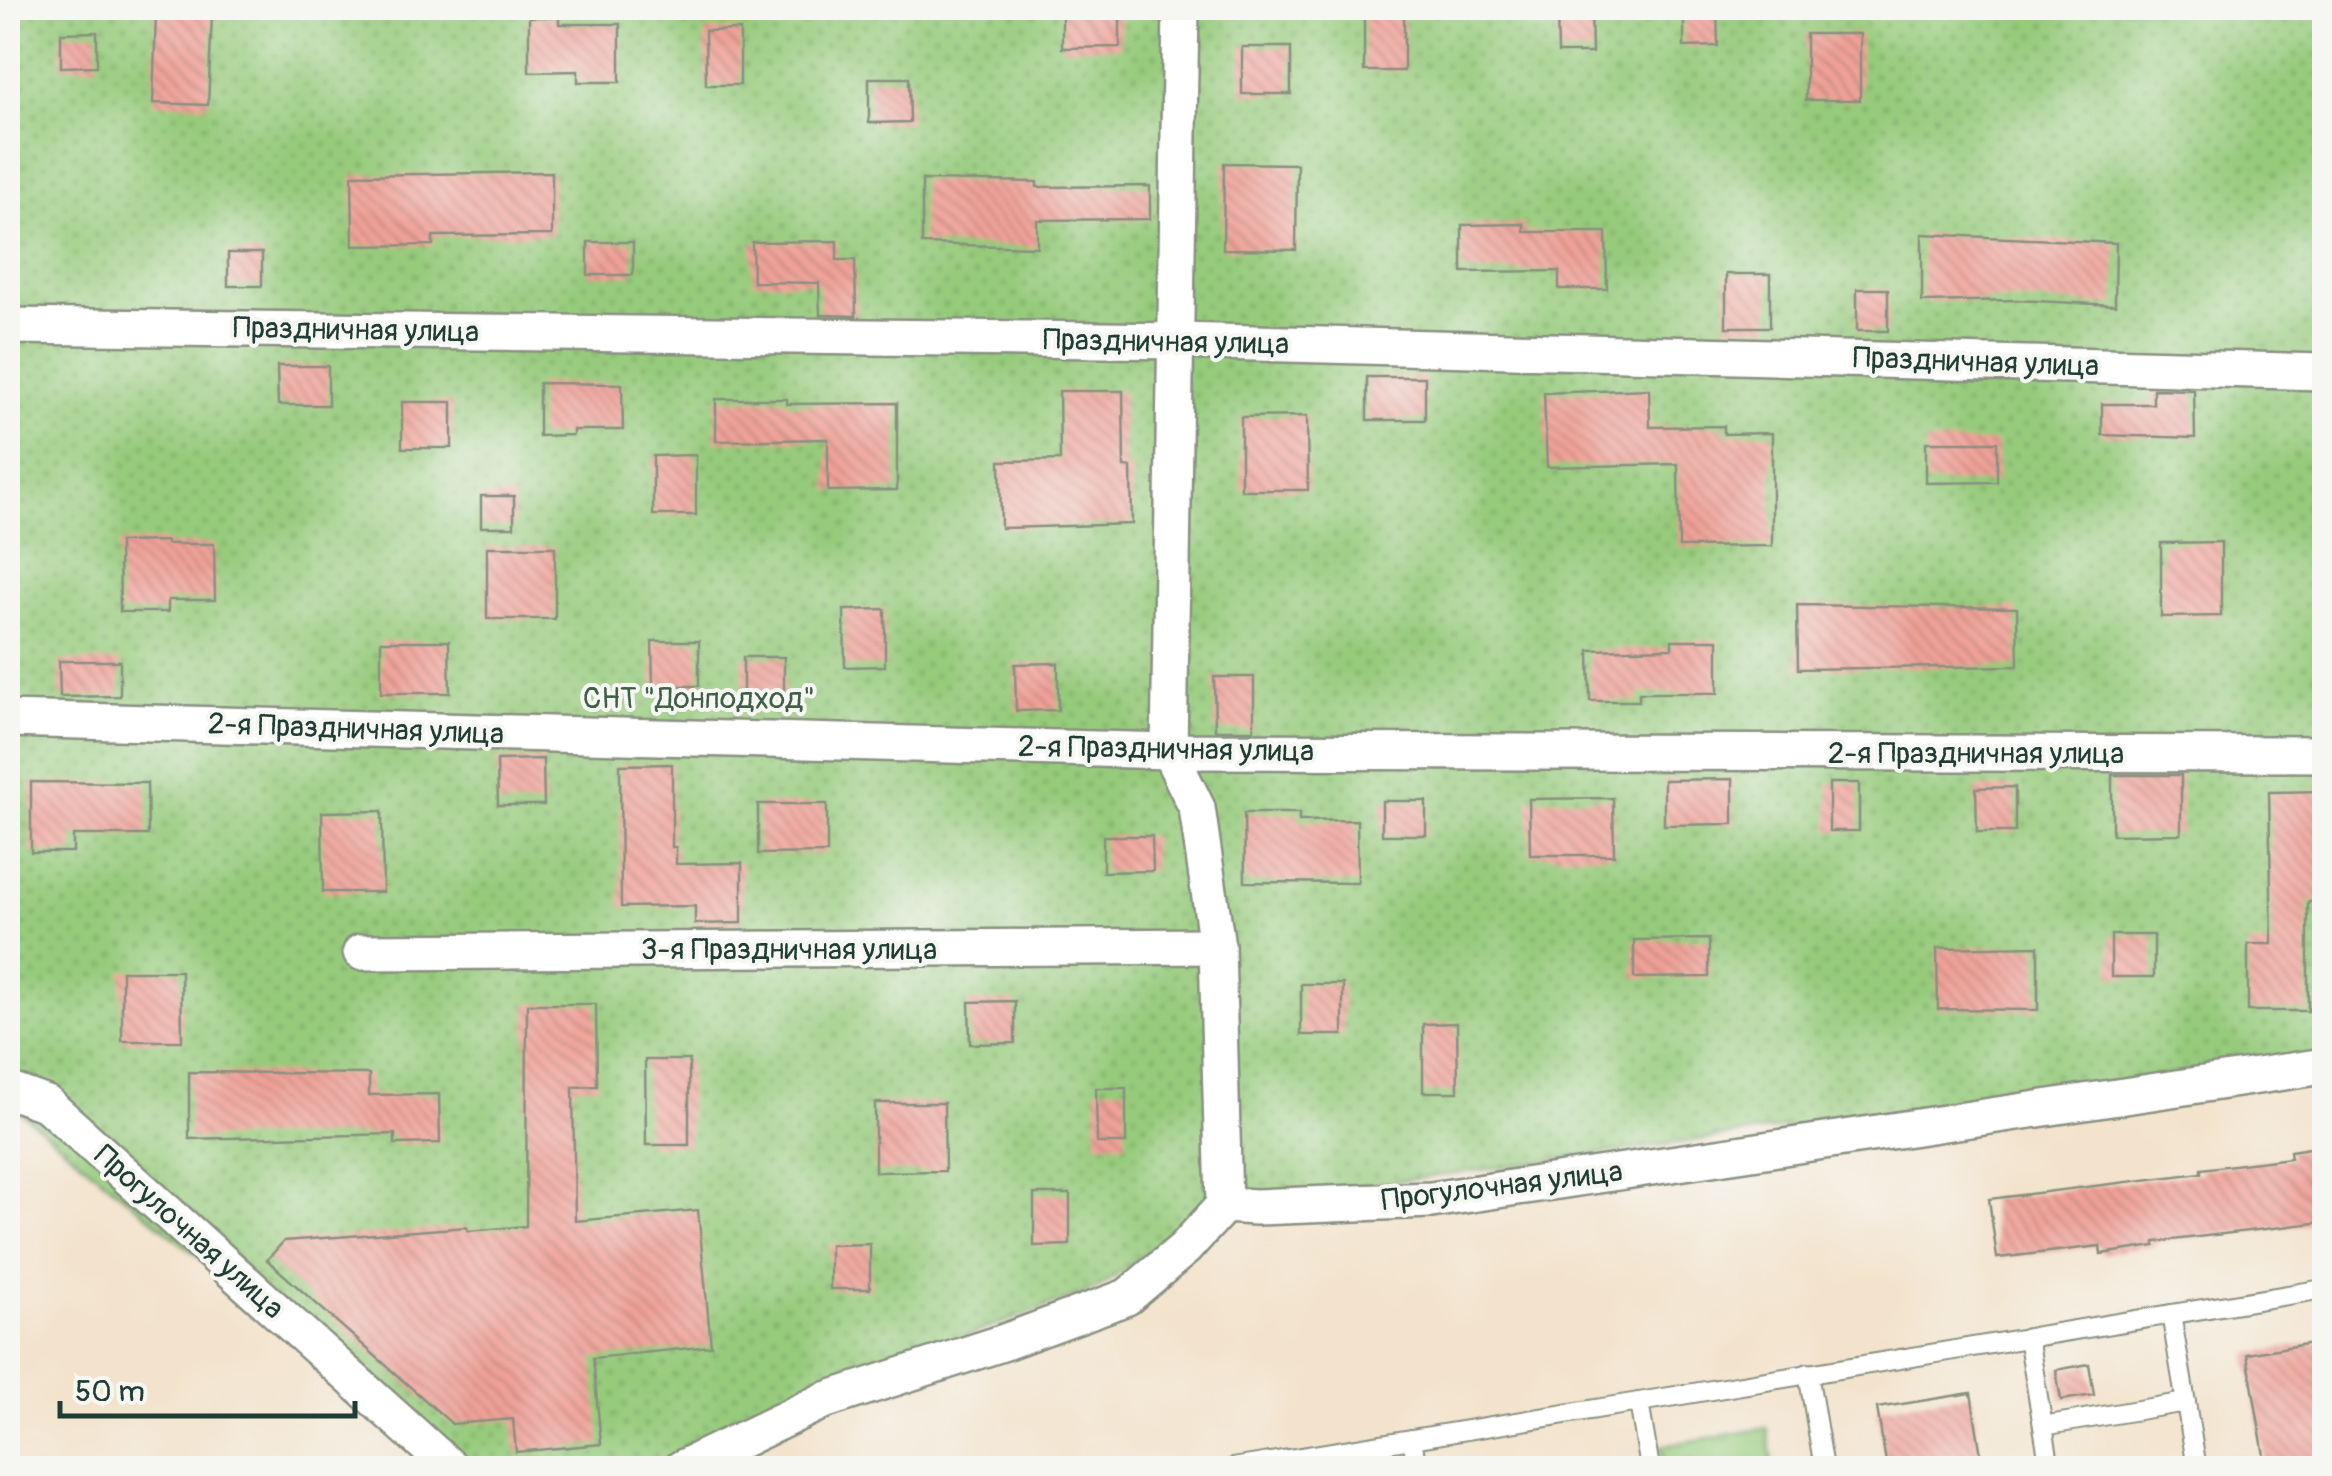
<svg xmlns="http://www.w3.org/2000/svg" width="2332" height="1476" font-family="Pangolin,sans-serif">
<defs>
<pattern id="park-tufts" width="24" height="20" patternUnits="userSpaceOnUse" patternTransform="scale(2.5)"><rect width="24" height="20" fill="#96cb7c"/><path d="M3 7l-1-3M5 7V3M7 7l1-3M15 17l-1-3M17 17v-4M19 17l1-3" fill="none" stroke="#7aa666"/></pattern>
<pattern id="garden-dots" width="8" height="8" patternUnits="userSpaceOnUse" patternTransform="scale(2.5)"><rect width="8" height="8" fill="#96cb7c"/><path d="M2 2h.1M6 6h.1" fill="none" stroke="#7aa666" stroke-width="1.8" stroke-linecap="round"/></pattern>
<pattern id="building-back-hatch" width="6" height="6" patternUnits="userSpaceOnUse" patternTransform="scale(2.5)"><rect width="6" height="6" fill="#f0a299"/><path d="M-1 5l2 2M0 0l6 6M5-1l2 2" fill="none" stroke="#c2857e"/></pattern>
</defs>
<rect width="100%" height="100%" fill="#f6f6f2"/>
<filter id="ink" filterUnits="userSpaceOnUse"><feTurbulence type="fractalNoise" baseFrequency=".01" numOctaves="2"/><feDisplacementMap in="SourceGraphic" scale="20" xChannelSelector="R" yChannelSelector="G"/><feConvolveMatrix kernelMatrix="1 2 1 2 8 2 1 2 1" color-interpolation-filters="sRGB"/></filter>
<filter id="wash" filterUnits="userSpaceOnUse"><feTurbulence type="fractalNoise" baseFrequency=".0048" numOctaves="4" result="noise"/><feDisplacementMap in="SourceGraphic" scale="40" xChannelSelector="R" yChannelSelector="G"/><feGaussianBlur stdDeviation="2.25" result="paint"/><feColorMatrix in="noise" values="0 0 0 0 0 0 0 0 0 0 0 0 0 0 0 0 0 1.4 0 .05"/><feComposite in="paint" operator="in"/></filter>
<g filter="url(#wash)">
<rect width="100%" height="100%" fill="#f3e3cc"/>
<polygon fill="url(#park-tufts)" stroke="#5a8458" stroke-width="2.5" points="1767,1428 1774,1468 1665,1468 1661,1446"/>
<polygon fill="url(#garden-dots)" stroke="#5a8458" stroke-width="2.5" points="8,8 2324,8 2324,1054 1299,1195 1242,1200 1159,1245 1096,1289 780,1404 676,1468 458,1468 8,1102"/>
<g id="blocks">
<g fill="url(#building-back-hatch)">
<polygon points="1062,8 1120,8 1120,47 1062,48"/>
<rect x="1364" y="8" width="40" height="63"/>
<polygon points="1557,8 1591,8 1592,53 1558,53"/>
<polygon points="1684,8 1717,8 1718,46 1684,47"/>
<polygon points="156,12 212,14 208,105 153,103"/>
<polygon points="529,17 559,17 559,24 620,24 620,82 578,82 578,71 529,72"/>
<polygon points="740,30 740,85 706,85 705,31"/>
<polygon points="97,32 97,66 61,67 61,33"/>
<rect x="1806" y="34" width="54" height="66"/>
<rect x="1242" y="47" width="49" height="47"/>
<polygon points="869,78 909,78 910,122 869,123"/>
<polygon points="1224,163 1297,164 1296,250 1223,249"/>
<polygon points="552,172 552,235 433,236 433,245 353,246 352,175"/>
<polygon points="922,180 1037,182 1037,187 1150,186 1150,219 1037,220 1037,247 922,244"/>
<polygon points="1524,224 1524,232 1606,232 1607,289 1559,289 1559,271 1462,272 1462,225"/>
<polygon points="1922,234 2116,243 2115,305 2017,300 1922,302"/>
<polygon points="837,241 837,260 855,260 856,316 820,315 819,283 753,282 752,242"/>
<rect x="588" y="242" width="45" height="33"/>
<rect x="228" y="253" width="34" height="33"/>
<rect x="1726" y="274" width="44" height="53"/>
<rect x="1857" y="289" width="31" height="42"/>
<polygon points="277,366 328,366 328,405 278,405"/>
<rect x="1367" y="377" width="58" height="43"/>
<polygon points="539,383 622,384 623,430 573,430 573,435 539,436"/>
<polygon points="1649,389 1650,427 1724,426 1724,434 1772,433 1772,546 1679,547 1678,464 1547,467 1544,393"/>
<polygon points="2153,389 2194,390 2195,438 2102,435 2102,404 2153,404"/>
<polygon points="1059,391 1123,391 1124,467 1131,467 1132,524 1001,528 1000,461 1060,460"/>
<polygon points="716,399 787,399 787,404 897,403 897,490 828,491 828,439 716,441"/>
<rect x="402" y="402" width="50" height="46"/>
<polygon points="1307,416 1308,490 1241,490 1241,417"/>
<polygon points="1926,442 1997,442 1997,482 1926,483"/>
<polygon points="696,455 696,515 653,515 653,456"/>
<rect x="481" y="496" width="33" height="31"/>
<polygon points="167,541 167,544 214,544 215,600 168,600 168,612 120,612 119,542"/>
<polygon points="2221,542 2221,616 2161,617 2161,543"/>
<rect x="487" y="547" width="68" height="72"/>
<polygon points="1797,605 2017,608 2018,666 1798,669"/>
<polygon points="885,609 885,666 845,667 844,610"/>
<polygon points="1672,640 1718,640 1718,693 1639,693 1639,701 1590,701 1589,650 1672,648"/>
<polygon points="381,641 449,641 450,693 381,693"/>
<polygon points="652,641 699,641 699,686 653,686"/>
<polygon points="743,657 784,657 784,694 743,695"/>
<polygon points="59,661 120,661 120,696 60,697"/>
<polygon points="1058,663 1058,710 1016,711 1015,664"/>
<polygon points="1214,677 1254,677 1254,730 1215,730"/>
<polygon points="543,759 544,805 498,805 497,760"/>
<polygon points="672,764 672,847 676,847 676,864 742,863 742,923 695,924 695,906 621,907 620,765"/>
<polygon points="2112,775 2181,775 2181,834 2112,835"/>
<polygon points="1733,779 1733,824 1664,825 1664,780"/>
<polygon points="31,782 147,783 148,835 73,835 73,852 31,852"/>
<rect x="1829" y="783" width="30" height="48"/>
<polygon points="2015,787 2015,832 1977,832 1976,788"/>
<polygon points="2324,791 2324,902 2308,902 2308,1011 2248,1011 2248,944 2272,944 2269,792"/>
<polygon points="1613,798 1614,855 1530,855 1529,799"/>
<rect x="1382" y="801" width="44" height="34"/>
<polygon points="758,804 827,804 827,853 758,854"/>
<polygon points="382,811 383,892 323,892 322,812"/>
<polygon points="1244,813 1299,813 1299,821 1357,820 1358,883 1245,882"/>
<polygon points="1103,836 1152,836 1153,871 1103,872"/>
<rect x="2111" y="935" width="43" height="42"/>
<polygon points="1709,939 1709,977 1634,978 1634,940"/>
<polygon points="2038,946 2038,1010 1938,1009 1937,948"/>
<polygon points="122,971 181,971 182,1041 122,1041"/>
<rect x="1301" y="984" width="42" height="51"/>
<polygon points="1015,1001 1015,1043 970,1044 969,1002"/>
<polygon points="527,1004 596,1004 597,1086 573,1087 575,1221 698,1210 711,1346 593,1358 601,1444 516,1452 513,1419 452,1424 267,1260 284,1241 467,1227 468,1231 526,1226"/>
<polygon points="1457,1023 1458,1092 1423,1092 1423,1024"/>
<polygon points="645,1060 689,1060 689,1145 646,1145"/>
<polygon points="189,1072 369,1074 369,1095 439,1094 440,1143 395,1144 395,1134 189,1139"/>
<polygon points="1096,1088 1126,1088 1126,1143 1097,1143"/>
<polygon points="875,1103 944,1103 945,1171 875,1172"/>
<polygon points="2324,1146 2324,1222 2155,1242 2155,1246 2101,1254 2100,1246 1997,1258 1989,1199 2201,1173 2201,1169 2291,1158 2290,1151"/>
<polygon points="1034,1194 1070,1194 1070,1245 1034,1246"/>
<polygon points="870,1244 870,1289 830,1289 830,1245"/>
<polygon points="2324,1341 2324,1468 2266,1468 2247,1354"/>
<polygon points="2089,1364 2094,1395 2061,1400 2056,1370"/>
<polygon points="1971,1393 1983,1468 1887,1468 1877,1408"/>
</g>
</g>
</g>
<g filter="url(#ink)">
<use href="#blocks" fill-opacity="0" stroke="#899080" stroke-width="2.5"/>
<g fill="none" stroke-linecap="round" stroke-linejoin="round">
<g stroke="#899080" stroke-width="22">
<g id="lane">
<polyline points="2171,1314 2197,1468"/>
<polyline points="2028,1337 2050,1468"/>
<polyline points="1808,1373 1824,1468"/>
<polyline points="1639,1402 2324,1289"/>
<polyline points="2043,1426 2186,1402"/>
<polyline points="1412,1439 1417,1468"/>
<polyline points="1233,1468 1639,1402 1650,1468"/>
</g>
</g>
<g stroke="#899080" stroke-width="40">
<g id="street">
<polyline points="1181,8 1169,751 1197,808 1217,946 1224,1205"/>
<polyline points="8,326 1178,341 2324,372"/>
<polyline points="8,719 1169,751 2324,754"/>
<polyline points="361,952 1217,946"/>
<polyline points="8,1090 47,1104 451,1468"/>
<polyline points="682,1468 823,1401 1002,1343 1127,1297 1185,1248 1224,1205 1256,1207 1431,1200 2324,1066"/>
</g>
</g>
<use href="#lane" stroke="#fff" stroke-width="18"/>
<use href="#street" stroke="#fff" stroke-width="35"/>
</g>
</g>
<g text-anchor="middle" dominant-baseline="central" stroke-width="8" stroke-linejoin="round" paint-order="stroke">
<g font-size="30" fill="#1f3d34" stroke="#f6f6f2">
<text transform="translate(356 330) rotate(1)">Праздничная улица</text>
<text transform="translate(1166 342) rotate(1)">Праздничная улица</text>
<text transform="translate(1976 362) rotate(2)">Праздничная улица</text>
<text transform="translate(356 729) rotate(2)">2-я Праздничная улица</text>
<text transform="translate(1166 749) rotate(1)">2-я Праздничная улица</text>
<text x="1976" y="753">2-я Праздничная улица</text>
<text x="789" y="949">3-я Праздничная улица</text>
<text transform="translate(1502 1186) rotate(-7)">Прогулочная улица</text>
<text transform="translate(189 1232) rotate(42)">Прогулочная улица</text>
</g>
<g font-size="30" fill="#3d6046" stroke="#f6f6f2">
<text x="699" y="698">СНТ "Донподход"</text>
</g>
</g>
<rect width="2332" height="1476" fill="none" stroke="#f6f6f2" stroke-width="40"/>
<path d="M60 1401v15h295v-15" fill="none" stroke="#1f3d34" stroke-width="5"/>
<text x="75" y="1401" font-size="30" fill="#1f3d34" stroke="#f6f6f2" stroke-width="8" paint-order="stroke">50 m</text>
</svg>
